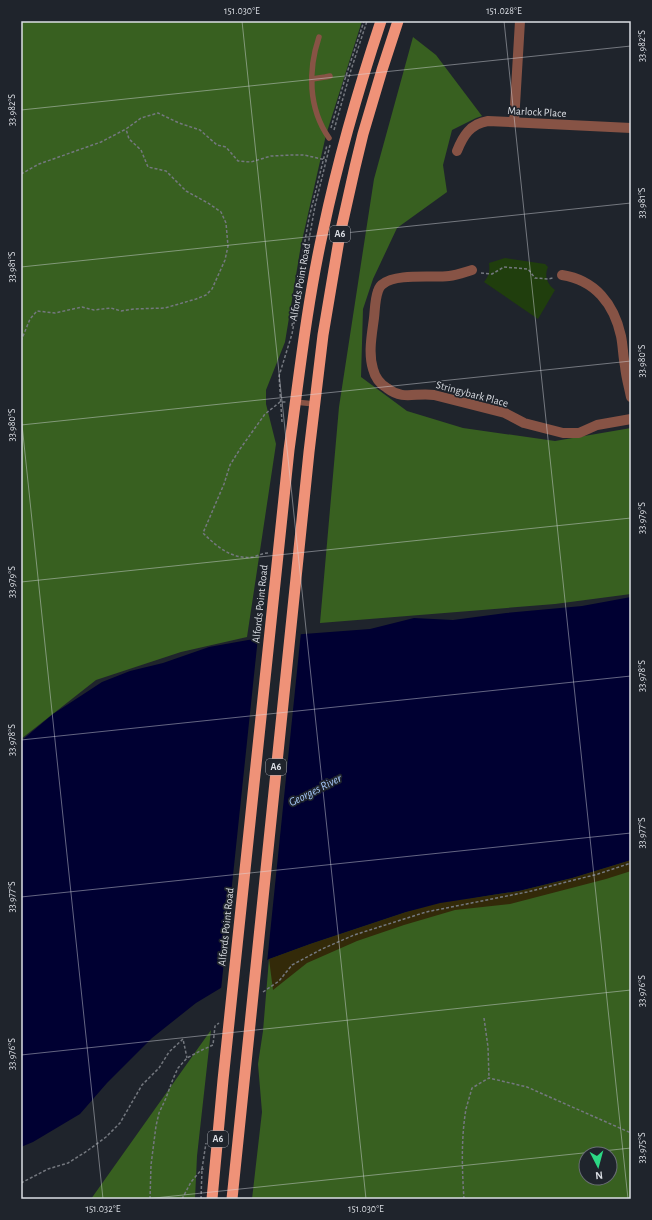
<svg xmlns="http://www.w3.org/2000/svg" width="652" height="1220" font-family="'Alegreya Sans',sans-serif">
<rect width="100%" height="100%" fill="#1f242c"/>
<path fill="#203e0d" d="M505 258 545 264 548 267C544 276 547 284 555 290L538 319 484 282C489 276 490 271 489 263Z"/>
<g fill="#386020" fill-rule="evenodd">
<polygon points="21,21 362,21 326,135 301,245 285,342 266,390 266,404 276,444 247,637 181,652 96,680 21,739"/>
<polygon points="413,37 436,55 482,116 476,118 452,130 443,165 447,192 397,228 373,279 363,309 361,377 407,411 463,428 555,441 631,428 631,594 555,604 320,623 339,407 374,179"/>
<path d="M631 860V1199H252L262 1112 258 1064 263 1031 269 959 310 944 406 912 572 878ZM586 1154H610V1178H586Z"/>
<polygon points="211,1030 197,1156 195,1199 91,1199"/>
</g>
<polygon fill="#332a09" points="631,860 631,871 606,879 510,904 455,910 404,925 357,941 307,963 273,990 269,959 310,944 406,912 440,903 519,891 572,878"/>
<polygon fill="#000032" points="631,597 631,860 572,878 519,891 440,903 406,912 310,944 269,959 196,1003 152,1038 107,1083 80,1114 33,1142 21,1147 21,741 53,714 102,682 130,671 163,663 209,647 248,640 290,635 370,629 414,618 453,620 506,613 582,606"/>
<polygon fill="#1f242c" points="301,632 267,963 221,990 258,637"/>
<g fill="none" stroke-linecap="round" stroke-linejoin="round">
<g stroke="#74787f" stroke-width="1.5" stroke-dasharray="3 2" stroke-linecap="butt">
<polyline points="331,128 344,82 364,21"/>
<polyline points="334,130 351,70 367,21"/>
<polyline points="21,174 39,164 101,142 126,129 141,118 158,113 179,123 200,130 217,145 226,147 238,161 251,162 271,156 291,155 304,155 326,160"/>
<polyline points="481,273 492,274 504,267 528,269 535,278 548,279 553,278"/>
<polyline points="292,326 297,286 309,218 327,145"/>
<polyline points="21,341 30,319 37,311 55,313 82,307 94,310 111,308 121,311 134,309 165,308 196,299 206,295 212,289 225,260 228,246 226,223 221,212 208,203 186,191 166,171 148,167 141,150 129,139 126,129"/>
<polyline points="282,422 279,376 292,334 315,206 330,145"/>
<path d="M268 553C262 553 258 556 253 557 232 560 216 546 203 533L224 484 230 465 240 449 265 414 280 402H286"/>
<polyline points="263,992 279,981 292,965 322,949 354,935 426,912 527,892 598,874 631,863"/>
<polyline points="484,1018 488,1047 489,1078"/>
<polyline points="21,1183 48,1169 68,1163 87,1151 106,1137 120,1123 142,1085 159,1068 169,1052 183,1039 187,1058"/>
<polyline points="150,1199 151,1165 156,1126 159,1113 166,1098 173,1079 178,1068 187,1058 202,1050 213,1045 215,1026 219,1023"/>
<polyline points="182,1199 191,1182 202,1169 205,1169"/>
<polyline points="201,1199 202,1169 206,1143"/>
<path d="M464 1199C462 1170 461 1138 466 1109 468 1102 470 1095 472 1088L489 1078 527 1087 631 1133"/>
</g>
<g stroke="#875345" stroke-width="5.5">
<path d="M319 37C308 70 308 108 329 138"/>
<polyline points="312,79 325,77 330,76"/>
<polyline points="295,402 315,404"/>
</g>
<g stroke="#875345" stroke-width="10">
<polyline points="514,122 520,21"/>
<path d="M457 151C463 136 470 124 488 121L631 128"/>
<path d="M472 270C465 272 457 275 449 276 432 278 396 273 383 284 381 285 379 288 378 291 375 299 375 309 374 318 372 334 368 353 373 369 375 377 380 384 387 388 404 401 415 392 434 395L505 413 524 423 563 433H579L597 425 631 419"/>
<path d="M562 275C595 280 614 304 621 336 623 346 623 356 625 366 626 377 629 387 631 397"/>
</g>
<g stroke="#ef9278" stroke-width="11">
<path d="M212 1199 223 1080 289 450C299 377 307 303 323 231 338 160 358 90 381 21"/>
<polyline points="232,1199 309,452 323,335 340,234 355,167 363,134 382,70 398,21"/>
</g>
</g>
<path fill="none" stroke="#dbdee4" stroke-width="1" stroke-opacity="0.45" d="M242 21 366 1199M504 21 628 1199M21 110 631 46M21 267 631 203M21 415 103 1199M21 425 631 361M21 582 631 518M21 740 631 676M21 897 631 833M21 1055 631 990M145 1199 631 1148"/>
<g text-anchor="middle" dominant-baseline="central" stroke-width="3.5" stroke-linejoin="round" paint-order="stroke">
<g fill="#1f242c" stroke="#a3a6ad" stroke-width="1">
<rect x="330" y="226" width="20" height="16" rx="3"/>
<rect x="266" y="759" width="20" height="16" rx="3"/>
<rect x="208" y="1131" width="20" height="16" rx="3"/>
</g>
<g font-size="10" font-weight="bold" fill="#dbdee4">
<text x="340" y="234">A6</text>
<text x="276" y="767">A6</text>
<text x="218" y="1139">A6</text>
</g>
<g font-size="11" fill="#dbdee4" stroke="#1f242c">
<text transform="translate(537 112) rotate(3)">Marlock Place</text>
<text transform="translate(300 282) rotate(-80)">Alfords Point Road</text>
<text transform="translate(472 394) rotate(15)">Stringybark Place</text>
<text transform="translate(260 604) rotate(-84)">Alfords Point Road</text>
<text transform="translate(226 927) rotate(-84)">Alfords Point Road</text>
</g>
<g font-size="12" font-style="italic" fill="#a4c4f6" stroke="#1f242c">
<text transform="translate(315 790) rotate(-27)">Georges River</text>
</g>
</g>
<rect width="652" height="1220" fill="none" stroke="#1f242c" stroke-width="44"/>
<g transform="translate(598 1166) rotate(174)"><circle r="19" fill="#1f242c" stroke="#6a6e76"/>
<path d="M0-3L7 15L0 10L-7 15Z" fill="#2cd884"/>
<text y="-6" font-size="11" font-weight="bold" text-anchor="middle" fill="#dbdee4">N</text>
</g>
<rect x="22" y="22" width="608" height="1176" fill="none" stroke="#dbdee4" stroke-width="1.5"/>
<g font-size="10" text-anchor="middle" fill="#dbdee4">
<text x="242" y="14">151.030°E</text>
<text x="504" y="14">151.028°E</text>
<text transform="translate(641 46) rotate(-90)" y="4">33.982°S</text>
<text transform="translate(11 110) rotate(-90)" y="4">33.982°S</text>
<text transform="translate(641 203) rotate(-90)" y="4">33.981°S</text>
<text transform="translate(11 267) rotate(-90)" y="4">33.981°S</text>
<text transform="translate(641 361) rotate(-90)" y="4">33.980°S</text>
<text transform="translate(11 425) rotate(-90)" y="4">33.980°S</text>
<text transform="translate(641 518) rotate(-90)" y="4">33.979°S</text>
<text transform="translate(11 582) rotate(-90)" y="4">33.979°S</text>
<text transform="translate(641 676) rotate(-90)" y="4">33.978°S</text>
<text transform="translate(11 740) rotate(-90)" y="4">33.978°S</text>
<text transform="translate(641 833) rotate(-90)" y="4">33.977°S</text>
<text transform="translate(11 897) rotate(-90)" y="4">33.977°S</text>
<text transform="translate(641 991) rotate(-90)" y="4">33.976°S</text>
<text transform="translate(11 1054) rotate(-90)" y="4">33.976°S</text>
<text transform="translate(641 1148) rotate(-90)" y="4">33.975°S</text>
<text x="103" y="1212">151.032°E</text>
<text x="366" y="1212">151.030°E</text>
</g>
</svg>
